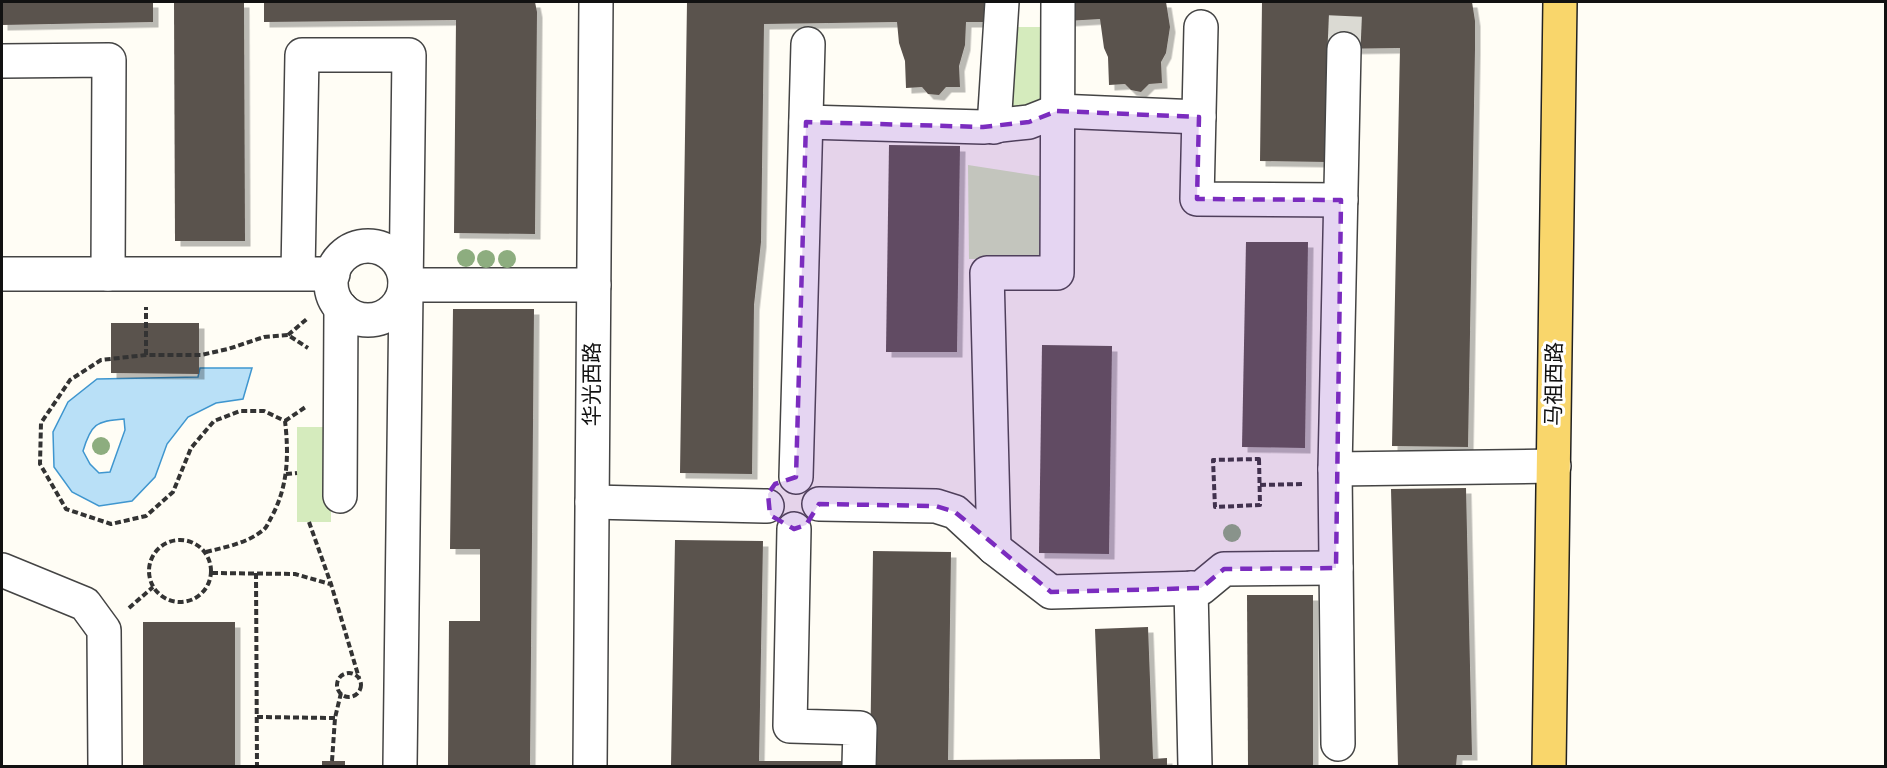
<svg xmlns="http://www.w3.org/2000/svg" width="1887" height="768" font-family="Spectral,'Noto Sans SC',serif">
<defs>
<filter id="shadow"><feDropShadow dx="5.5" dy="5.5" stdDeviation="0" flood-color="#0004"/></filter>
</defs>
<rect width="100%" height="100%" fill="#fffdf5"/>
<g fill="#d5ebbd">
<polygon points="1013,27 1047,27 1043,102 1009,110"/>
<polygon points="968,165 1046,177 1044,259 969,259"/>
<rect x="297" y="427" width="34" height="95"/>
</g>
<path fill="#b9e0f7" stroke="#3f96cf" stroke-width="1.5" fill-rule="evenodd" d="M200 368H252L243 399 216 403 188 417 167 444 155 477 132 501 99 506 72 492 54 467 53 432 68 402 97 379 198 377ZM124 419 125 430 110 472 99 473 90 464 83 451C91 424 96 421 124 419Z"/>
<g fill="#5a524d" filter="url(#shadow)">
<polygon points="2,2 153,2 153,22 2,25"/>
<polygon points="174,2 244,2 245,241 175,241"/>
<polygon points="264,2 535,2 537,12 535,234 454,233 456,20 264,22"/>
<polygon points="687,2 987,2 987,22 966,22 965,45 959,66 960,87 946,87 939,95 928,94 922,87 906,88 905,61 899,43 897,22 764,24 761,242 754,305 752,474 680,473"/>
<polygon points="1067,2 1166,2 1170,27 1166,53 1161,62 1162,83 1149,84 1141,92 1131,90 1125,84 1109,85 1108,57 1104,48 1100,19 1066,21"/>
<polygon points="1262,2 1472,2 1475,21 1475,49 1468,447 1392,446 1400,48 1329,49 1328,162 1260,161"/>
<polygon points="889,145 960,146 957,352 886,352"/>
<polygon points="1246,242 1308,242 1305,448 1242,447"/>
<polygon points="453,309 534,309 530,766 448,766 449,621 480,621 480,549 450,549"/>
<polygon points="111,323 199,323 199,374 111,373"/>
<polygon points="1042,345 1112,346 1109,554 1039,553"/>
<polygon points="1466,488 1472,755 1457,755 1456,766 1398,766 1391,489"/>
<polygon points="675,540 763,541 759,761 848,761 848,766 671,766"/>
<polygon points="873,551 951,552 948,760 1100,759 1095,629 1148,627 1153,759 1167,758 1167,766 870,766"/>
<polygon points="1247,595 1313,595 1313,766 1248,766"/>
<rect x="143" y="622" width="92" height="144"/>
<rect x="322" y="761" width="23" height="5"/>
</g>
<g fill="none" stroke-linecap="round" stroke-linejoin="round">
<polyline stroke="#dbdad3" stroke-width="33" stroke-dasharray="33 16" stroke-linecap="butt" points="1344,49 1346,2"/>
<g stroke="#444" stroke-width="36">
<g id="minor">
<polyline points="1201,27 1197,199 1341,200"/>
<polyline points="2,61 109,60 108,274"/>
<polyline points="806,122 983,127 1029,122 1057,111 1199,117"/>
<polyline points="994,127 1002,2"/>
<circle cx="368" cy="283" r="37"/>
<polyline points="298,273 302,55 409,55 400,766"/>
<polyline points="2,274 333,274"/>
<polyline points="405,285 594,285"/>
<polyline points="1335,469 1554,466"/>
<polyline points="796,477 808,44"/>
<polyline points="340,496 341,308"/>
<polyline points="592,502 767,506"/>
<polyline points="819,504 936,506 955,512 994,548 1051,592 1201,588 1224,569 1336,568"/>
<polyline points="794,529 790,726 860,728 859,766"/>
<polyline points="994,548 987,273 1057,273 1058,2"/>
<polyline points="2,570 85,604 104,630 105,766"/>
<polyline points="1191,588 1195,766"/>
<polyline points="1338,744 1335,469 1344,49"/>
<polyline points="590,766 596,2"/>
</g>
</g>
<g stroke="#222" stroke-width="36">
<polyline id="major" points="1549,766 1560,2"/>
</g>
<g stroke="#333" stroke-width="4" stroke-dasharray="6 3" stroke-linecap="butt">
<polyline points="288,335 308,318"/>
<polyline points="146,355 146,307"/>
<polyline points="285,421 307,406"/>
<polygon points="1259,459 1260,505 1215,507 1213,460"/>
<polyline points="286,474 297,473"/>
<polyline points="1260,485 1302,484"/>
<polyline points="309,522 331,584 359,678"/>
<circle cx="180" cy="571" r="31"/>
<path d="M206 552C225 547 245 544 262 531 267 528 269 521 272 516 288 486 289 455 285 421L264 411H240L214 421 191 448 173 492 146 516 111 524 66 509 40 464 41 423 70 380 101 360 146 355H201L228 349 264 337 288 335 308 348"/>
<polyline points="212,573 295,574 330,584"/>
<polyline points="256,573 257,766"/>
<polyline points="129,608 153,587"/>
<circle cx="349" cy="685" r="12"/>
<polyline points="257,717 335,718"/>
<polyline points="332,761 335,718 341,693"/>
</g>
<use href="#minor" stroke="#fff" stroke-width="33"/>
<use href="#major" stroke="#f9d66b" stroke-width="33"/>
</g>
<g fill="#8dad7f">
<circle cx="466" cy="258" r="9"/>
<circle cx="486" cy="259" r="9"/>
<circle cx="507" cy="259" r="9"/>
<circle cx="101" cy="446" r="9"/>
<circle cx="1232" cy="533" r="9"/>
</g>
<path fill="#7b2cbf" fill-opacity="0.2" stroke="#7b2cbf" stroke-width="4.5" stroke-dasharray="12 8" stroke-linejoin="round" d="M1057 111 1199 117 1197 199 1341 200 1336 568 1224 569 1201 588 1051 592 955 512 936 506 819 504 806 525 794 529 770 515 768 494 775 484 796 477 806 122 983 127 1029 122Z"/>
<g text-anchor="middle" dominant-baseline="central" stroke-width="6" stroke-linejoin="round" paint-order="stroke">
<g font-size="21" fill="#111" stroke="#fff">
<text transform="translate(593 384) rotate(-90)">华光西路</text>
<text transform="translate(1555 384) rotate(-89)">马祖西路</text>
</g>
</g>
<rect width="1887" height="768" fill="none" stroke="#111111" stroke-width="6"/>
</svg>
